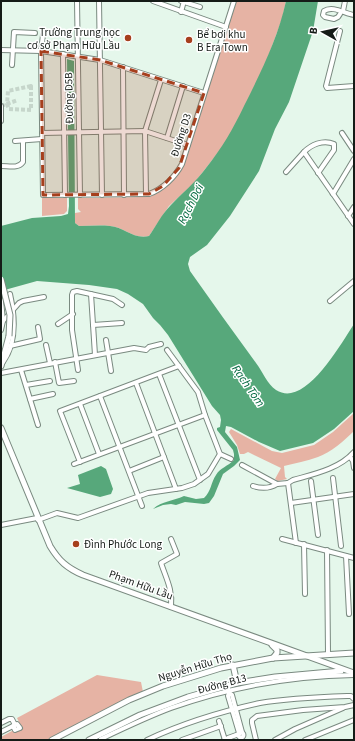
<svg xmlns="http://www.w3.org/2000/svg" width="355" height="741" font-family="'Source Sans 3',sans-serif">
<rect width="100%" height="100%" fill="#e5f7eb"/>
<g fill="#e6b3a4">
<path d="M236 1H286L282 19 265 65 235 126 226 142 206 168 194 183 169 206 149 236C134 240 124 227 110 226 100 225 89 226 79 226L75 223V213L81 212 78 209V198L142 197 154 194 163 189 173 180 182 169 187 157Z"/>
<polygon points="42,198 67,198 67,211 64,214 42,216"/>
<path d="M354 413V431C345 440 330 453 318 457 307 461 295 463 284 466L285 477 287 479 278 481 275 479 281 468 248 452 244 454H240L237 445 229 432 231 429 272 451 282 453 314 445 333 432Z"/>
<polygon points="97,675 141,682 143,692 49,740 1,740 1,737 21,726 17,718"/>
</g>
<g fill="#57a87b">
<path d="M286 1H318L313 31 289 102 275 129 259 171 230 216 207 245 190 257 188 264 190 271C212 302 234 333 256 363 263 372 267 384 276 390 281 393 286 394 291 393 315 389 341 344 354 324V411L334 429 313 443 280 451 259 442 231 427 226 426 225 432 237 447 240 460 234 466 223 474 214 496 209 503 204 504 185 502 176 505 171 504 163 505 153 509C162 501 173 501 184 496L196 499 204 498C211 492 211 482 216 475 220 468 228 466 234 460V454L233 450 217 430V428L220 427 221 420 220 415 212 406 168 335 160 325 153 318 143 304 128 294 117 289 89 285 37 281 1 291V226L32 218 61 216 68 214 69 206 67 59 74 61 75 223 79 226C89 226 100 225 110 226 124 227 134 240 149 236 156 226 162 214 170 206 182 193 196 182 206 168 222 148 233 129 244 106 261 72 278 38 286 1Z"/>
<polygon points="101,466 106,469 113,489 111,494 100,497 67,488 80,484 78,475"/>
</g>
<g fill="none" stroke-linecap="round" stroke-linejoin="round">
<g stroke="#c6d6cb" stroke-width="4" stroke-dasharray="4 2" stroke-linecap="butt">
<polygon points="31,86 31,110 9,109 7,104 8,91"/>
<polyline points="1,106 18,100"/>
</g>
<g stroke="#7a8a80" stroke-width="6">
<g id="minor">
<polyline points="77,1 80,195"/>
<polyline points="99,1 102,195"/>
<polyline points="153,1 226,27"/>
<polyline points="181,1 200,7"/>
<polyline points="343,11 345,1"/>
<polyline points="181,12 184,1"/>
<path d="M340 14 338 17 334 19 325 17 323 15 324 11C333 5 345 14 354 15"/>
<polyline points="340,31 326,86 327,88 354,86"/>
<path d="M43 35 41 51 43 195 149 194C163 189 175 177 182 164L234 1"/>
<polyline points="1,50 41,51 100,60 204,93"/>
<polyline points="63,54 65,195"/>
<polyline points="12,65 14,32 35,33"/>
<polyline points="123,67 124,195"/>
<polyline points="1,121 1,106"/>
<polyline points="42,133 145,131 188,145"/>
<polyline points="342,133 354,151"/>
<polyline points="167,138 183,86"/>
<polyline points="15,141 42,139"/>
<path d="M304 152C311 145 323 139 334 144V150L318 173"/>
<path d="M1 166C9 166 18 169 23 162V141"/>
<polyline points="286,172 304,152 354,224"/>
<polyline points="146,194 145,131 161,80"/>
<polyline points="333,194 354,159"/>
<polyline points="348,216 354,207"/>
<polyline points="91,294 95,355"/>
<polyline points="1,300 3,321 1,330"/>
<polyline points="330,301 354,281"/>
<polyline points="3,321 19,303 23,301 44,297"/>
<polyline points="58,324 73,314"/>
<polyline points="93,325 122,323"/>
<polyline points="106,340 111,371"/>
<polyline points="46,345 50,363"/>
<polyline points="10,346 40,339 38,327"/>
<polyline points="167,350 198,392 205,415 220,454 231,459"/>
<path d="M3 362C17 343 15 316 10 294"/>
<polyline points="55,362 59,383 74,381"/>
<polyline points="21,370 38,425"/>
<polyline points="78,370 72,330 72,295 73,292 77,291 113,299 122,305"/>
<polyline points="1,373 134,348 146,350 149,347 161,344"/>
<polyline points="159,374 200,480"/>
<polyline points="136,383 176,489"/>
<polyline points="26,385 50,381"/>
<polyline points="100,396 142,506"/>
<polyline points="30,399 53,394"/>
<polyline points="80,404 99,454"/>
<polyline points="350,457 353,461 354,468"/>
<polyline points="80,462 60,411 179,366"/>
<polyline points="74,464 205,415"/>
<polyline points="242,465 277,484 288,483"/>
<polyline points="129,471 164,457"/>
<polyline points="333,478 341,546"/>
<polyline points="311,481 318,535"/>
<path d="M288 483 293 480C314 474 339 469 354 452"/>
<polyline points="288,483 296,543"/>
<path d="M253 486C262 489 269 489 277 484"/>
<polyline points="291,503 354,494"/>
<polyline points="38,520 57,513 78,518 148,493 182,488 194,484 208,474 220,454"/>
<polyline points="1,525 37,518"/>
<polyline points="282,539 354,558"/>
<polyline points="304,544 305,594"/>
<polyline points="327,550 328,654"/>
<polyline points="346,556 349,614"/>
<path d="M171 607C173 590 166 578 161 563L177 554 171 539"/>
<polyline points="228,688 229,693 228,696 239,733"/>
<polyline points="229,693 232,695 242,732"/>
<polyline points="219,721 225,740"/>
<polyline points="1,723 9,719 12,719 15,725"/>
<polygon points="17,724 20,728 15,730 13,726"/>
<polyline points="1,732 13,726"/>
<circle cx="241" cy="735" r="2.5"/>
<path d="M101 739C124 728 147 717 171 708 230 687 291 676 354 675"/>
<path d="M147 740C181 724 223 711 260 703 289 698 319 697 348 696H351L354 699"/>
<polyline points="182,740 221,726"/>
<polyline points="224,740 228,738 239,734"/>
<polyline points="256,740 252,723 252,720 257,716 303,710 345,707 354,705"/>
<polyline points="275,740 295,729 343,708"/>
<polyline points="305,740 354,720"/>
</g>
</g>
<g stroke="#7a8a80" stroke-width="7">
<g id="major">
<polyline points="1,366 9,336"/>
<path d="M1 428 50 546C59 561 67 568 83 575L354 673"/>
<polyline points="272,645 277,650 277,653 273,658"/>
<polyline points="233,665 237,683"/>
<polyline points="52,740 129,700 163,686 221,668 273,658 354,653"/>
<polyline points="89,740 140,715 188,697 237,683 275,677 341,671"/>
</g>
</g>
<use href="#minor" stroke="#fff" stroke-width="4"/>
<use href="#major" stroke="#fff" stroke-width="5"/>
<g stroke="#7a8a80" stroke-width="7" stroke-linecap="butt">
<polyline id="major-bridge" points="1,279 10,315 9,336"/>
</g>
<use href="#major-bridge" stroke="#fff" stroke-width="5"/>
</g>
<path fill="#a63f1d" fill-opacity="0.2" stroke="#a63f1d" stroke-width="3" stroke-dasharray="8 5" stroke-linejoin="round" d="M41 51 100 60 204 93 179 168 163 186 149 194 43 195Z"/>
<g fill="#a63f1d" stroke="#fff" stroke-width="1.5">
<circle cx="128" cy="38" r="4"/>
<circle cx="189" cy="40" r="4"/>
<circle cx="76" cy="544" r="4"/>
</g>
<g text-anchor="middle" dominant-baseline="central" stroke-width="3" stroke-linejoin="round" paint-order="stroke">
<g font-size="11" fill="#151b17" stroke="#fff" text-anchor="start">
<text x="120" y="32" text-anchor="end">Trường Trung học<tspan x="120" dy="13">cơ sở Phạm Hữu Lầu</tspan></text>
<text x="197" y="34">Bể bơi khu<tspan x="197" dy="13">B Era Town</tspan></text>
<text x="84" y="544">Đình Phước Long</text>
</g>
<g font-size="11" fill="#151b17" stroke="#fff">
<text transform="translate(69 98) rotate(-91)">Đường D5B</text>
<text transform="translate(181 135) rotate(-72)">Đường D3</text>
<text transform="translate(141 585) rotate(20)">Phạm Hữu Lầu</text>
<text transform="translate(195 667) rotate(-17)">Nguyễn Hữu Thọ</text>
<text transform="translate(222 684) rotate(-15)">Đường B13</text>
</g>
<g font-size="12" font-style="italic" fill="#00683e" stroke="#fff">
<text transform="translate(191 204) rotate(-63)">Rạch Dơi</text>
<text transform="translate(248 386) rotate(55)">Rạch Tôm</text>
</g>
</g>
<rect width="355" height="741" fill="none" stroke="#151b17" stroke-width="4"/>
<g transform="translate(323 32) rotate(278)" stroke="#ffffff" stroke-width="3" paint-order="stroke">
<path d="M0-3L7 15L0 10L-7 15Z" fill="#151b17"/>
<text y="-6" font-size="11" font-weight="bold" text-anchor="middle" fill="#151b17">B</text>
</g>
</svg>
